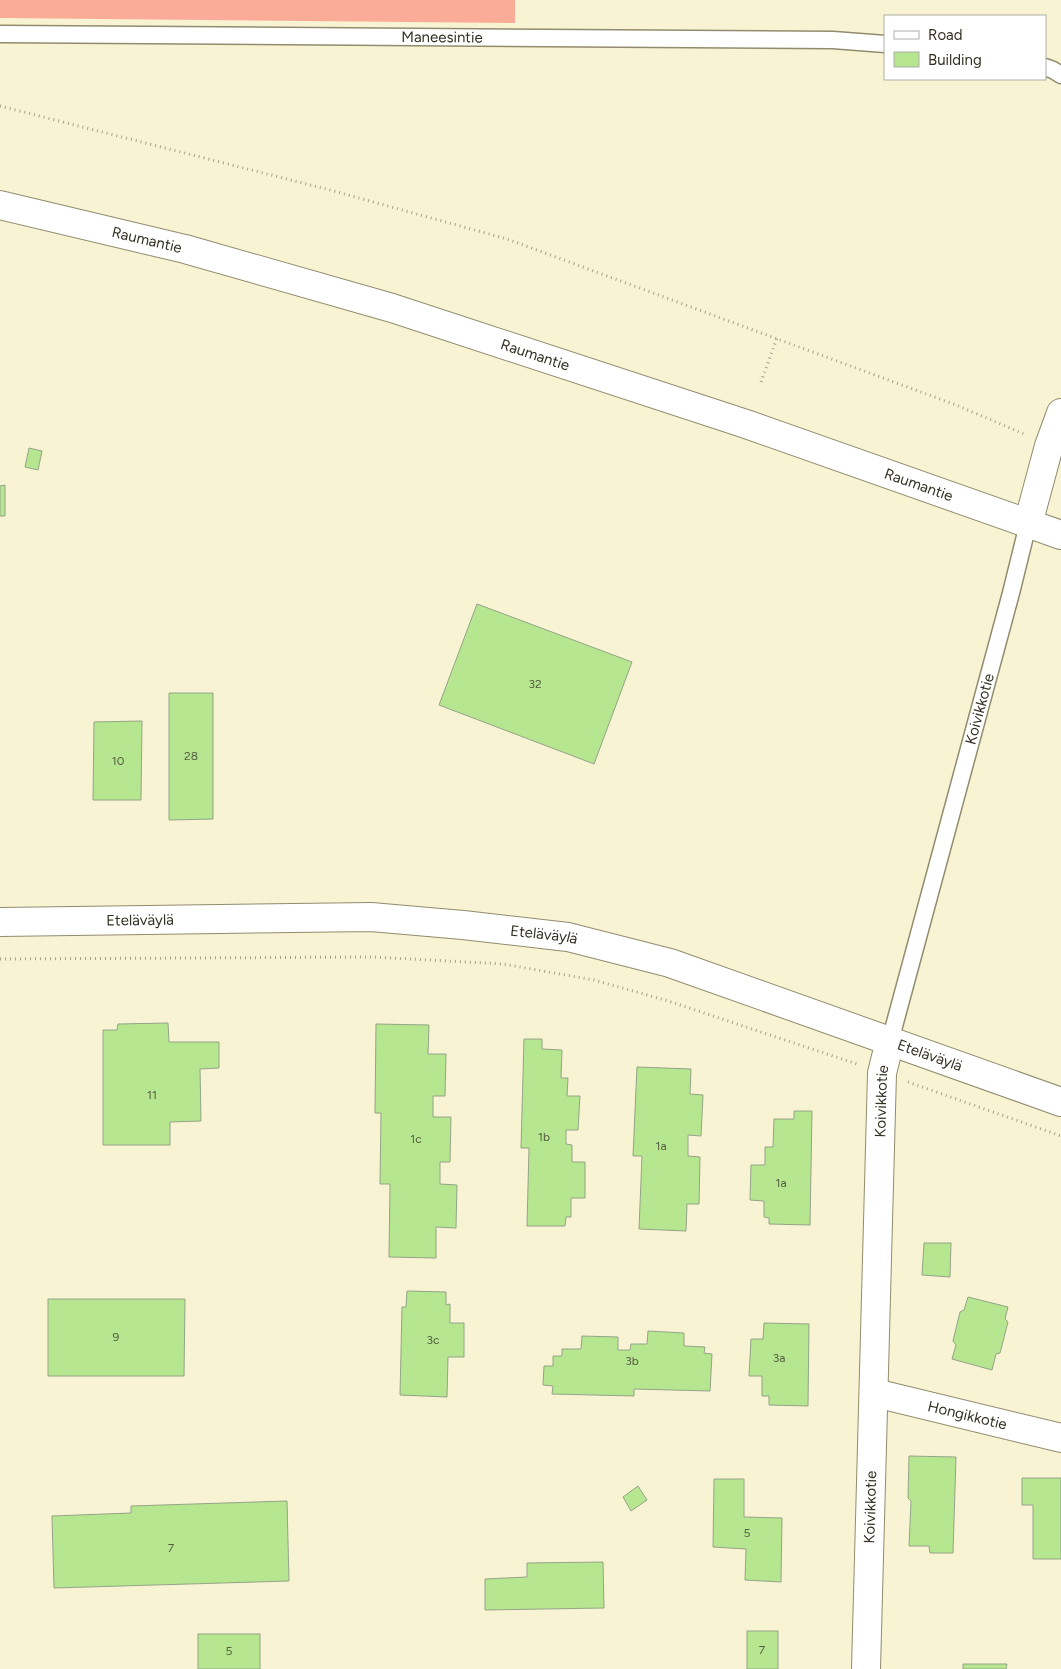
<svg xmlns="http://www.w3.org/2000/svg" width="1061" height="1669" font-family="Figtree,sans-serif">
<rect width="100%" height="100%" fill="#f8f3d2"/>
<polygon fill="#fbac98" points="0,0 515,0 515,23 0,18"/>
<g fill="#b7e691" stroke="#94a488">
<polygon points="29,448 42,451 38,470 25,467"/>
<polygon points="5,485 5,516 0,516 0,486"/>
<polygon points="477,604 632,662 594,764 439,705"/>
<polygon points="169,693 213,693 213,819 169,820"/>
<polygon points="142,721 141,800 93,800 94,722"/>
<polygon points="168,1023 169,1042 219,1042 219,1068 200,1069 201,1121 170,1122 170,1145 103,1145 103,1030 117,1030 118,1024"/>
<polygon points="376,1024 429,1025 428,1054 446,1054 445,1096 433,1096 433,1117 451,1117 450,1162 440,1162 440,1184 457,1185 456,1228 436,1227 436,1258 389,1257 390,1184 380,1184 381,1113 375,1113"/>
<polygon points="524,1039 542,1039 542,1049 562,1050 561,1078 568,1078 567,1096 580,1096 578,1130 566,1130 566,1144 572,1145 572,1162 585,1162 585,1198 571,1198 571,1217 566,1217 565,1226 527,1226 529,1148 521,1148"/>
<polygon points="637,1067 691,1069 690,1094 703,1095 701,1136 688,1135 688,1156 700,1157 699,1204 687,1204 686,1231 639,1229 642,1156 633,1156"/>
<polygon points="794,1111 812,1111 810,1225 769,1224 769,1218 764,1217 764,1201 750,1200 751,1165 765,1165 765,1147 773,1147 774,1119 794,1119"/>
<polygon points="924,1243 951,1243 950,1277 922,1275"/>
<polygon points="407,1291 446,1292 446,1305 450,1304 450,1323 464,1323 464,1357 448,1357 447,1397 400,1395 402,1307 406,1307"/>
<polygon points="968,1297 1008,1307 1005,1319 1008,1322 1000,1353 996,1354 992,1370 952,1359 956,1345 953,1341 960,1312 964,1310"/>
<polygon points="48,1299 185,1299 184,1376 48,1376"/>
<polygon points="764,1323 809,1324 808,1406 769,1405 769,1396 762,1396 762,1376 749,1376 751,1339 763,1339"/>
<polygon points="648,1331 684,1333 684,1346 705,1347 704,1353 712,1354 710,1391 634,1389 634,1396 552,1394 553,1386 543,1385 544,1366 553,1366 553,1356 562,1356 562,1349 581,1349 582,1336 618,1337 618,1350 630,1350 631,1344 647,1344"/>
<polygon points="909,1456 956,1457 953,1553 930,1553 929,1546 909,1546 911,1501 908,1498"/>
<polygon points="1022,1478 1061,1478 1061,1559 1033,1559 1033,1505 1022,1505"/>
<polygon points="714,1479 744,1479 744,1517 782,1518 781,1582 745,1580 746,1549 713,1547"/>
<polygon points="638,1486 647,1500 631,1511 623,1497"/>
<polygon points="287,1501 289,1581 54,1588 52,1516 131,1513 131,1506"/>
<polygon points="603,1562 604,1608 485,1610 485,1579 527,1577 527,1563"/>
<rect x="747" y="1631" width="31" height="38"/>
<rect x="198" y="1634" width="62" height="35"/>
<polygon points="963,1664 1007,1664 1006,1669 963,1669"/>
</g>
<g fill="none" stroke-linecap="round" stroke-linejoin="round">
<g stroke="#918c6e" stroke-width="19">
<g id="service">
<path id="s1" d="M0 34 833 40 885 44"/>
<polyline points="1045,67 1053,70 1061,75"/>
<path id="s2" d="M890 1041 1011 593 1028 524"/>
</g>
</g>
<g stroke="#918c6e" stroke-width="30">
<g id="minor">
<path id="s3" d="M875 1393 1061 1438"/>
<path id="s4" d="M866 1669 882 1073 890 1041"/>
</g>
</g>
<g stroke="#918c6e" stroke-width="30">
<g id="tertiary">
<polyline points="1028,524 1049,446 1061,413"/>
<path id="s5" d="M0 922 371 917 463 925 568 937 670 963 1061 1102"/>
</g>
</g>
<g stroke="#918c6e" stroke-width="30">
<g id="trunk">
<path id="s6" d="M0 205 185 249 392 308 746 424 1061 535"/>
</g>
</g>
<g stroke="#a6a28a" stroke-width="3" stroke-dasharray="1 4" stroke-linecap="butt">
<polyline points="0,106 330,190 507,239 956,405 1024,434"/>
<polyline points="761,382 777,338"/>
<polyline points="0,959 373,957 503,964 594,980 665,1000 857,1064"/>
<polyline points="908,1082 1061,1136"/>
</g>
<use href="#service" stroke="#fff" stroke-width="16"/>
<use href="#minor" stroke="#fff" stroke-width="28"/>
<use href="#tertiary" stroke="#fff" stroke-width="28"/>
<use href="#trunk" stroke="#fff" stroke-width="28"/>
</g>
<g text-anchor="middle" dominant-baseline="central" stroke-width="5" stroke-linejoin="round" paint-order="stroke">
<g font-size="12" fill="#545e3f">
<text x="535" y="684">32</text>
<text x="191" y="756">28</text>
<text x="118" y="761">10</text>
<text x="152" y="1095">11</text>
<text x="544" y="1137">1b</text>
<text x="416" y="1139">1c</text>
<text x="661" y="1146">1a</text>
<text x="781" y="1183">1a</text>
<text x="116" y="1337">9</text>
<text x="433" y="1340">3c</text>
<text x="779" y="1358">3a</text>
<text x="632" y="1361">3b</text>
<text x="747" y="1533">5</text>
<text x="171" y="1548">7</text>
<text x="762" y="1650">7</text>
<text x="229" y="1651">5</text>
</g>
<g font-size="15" fill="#333124" stroke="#fff">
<text stroke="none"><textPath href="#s1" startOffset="442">Maneesintie</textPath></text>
<text stroke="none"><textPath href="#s6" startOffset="151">Raumantie</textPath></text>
<text stroke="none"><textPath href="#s6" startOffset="556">Raumantie</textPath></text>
<text stroke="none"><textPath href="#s6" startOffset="961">Raumantie</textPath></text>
<text stroke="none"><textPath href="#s2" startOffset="344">Koivikkotie</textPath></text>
<text stroke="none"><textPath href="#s5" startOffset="140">Eteläväylä</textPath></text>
<text stroke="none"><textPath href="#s5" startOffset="545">Eteläväylä</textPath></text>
<text stroke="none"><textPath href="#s5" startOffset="950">Eteläväylä</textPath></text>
<text stroke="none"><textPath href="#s4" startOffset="568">Koivikkotie</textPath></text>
<text stroke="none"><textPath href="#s3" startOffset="95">Hongikkotie</textPath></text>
<text stroke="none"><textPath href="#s4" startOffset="162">Koivikkotie</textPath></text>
</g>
</g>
<rect x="884" y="15" width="162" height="65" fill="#ffffff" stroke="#adada7"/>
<rect x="894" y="31" width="25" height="8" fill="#ffffff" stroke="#adada7"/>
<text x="928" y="40" font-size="15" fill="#333124">Road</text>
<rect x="894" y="52" width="25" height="15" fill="#b7e691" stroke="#adada7"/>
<text x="928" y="65" font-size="15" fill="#333124">Building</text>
</svg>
